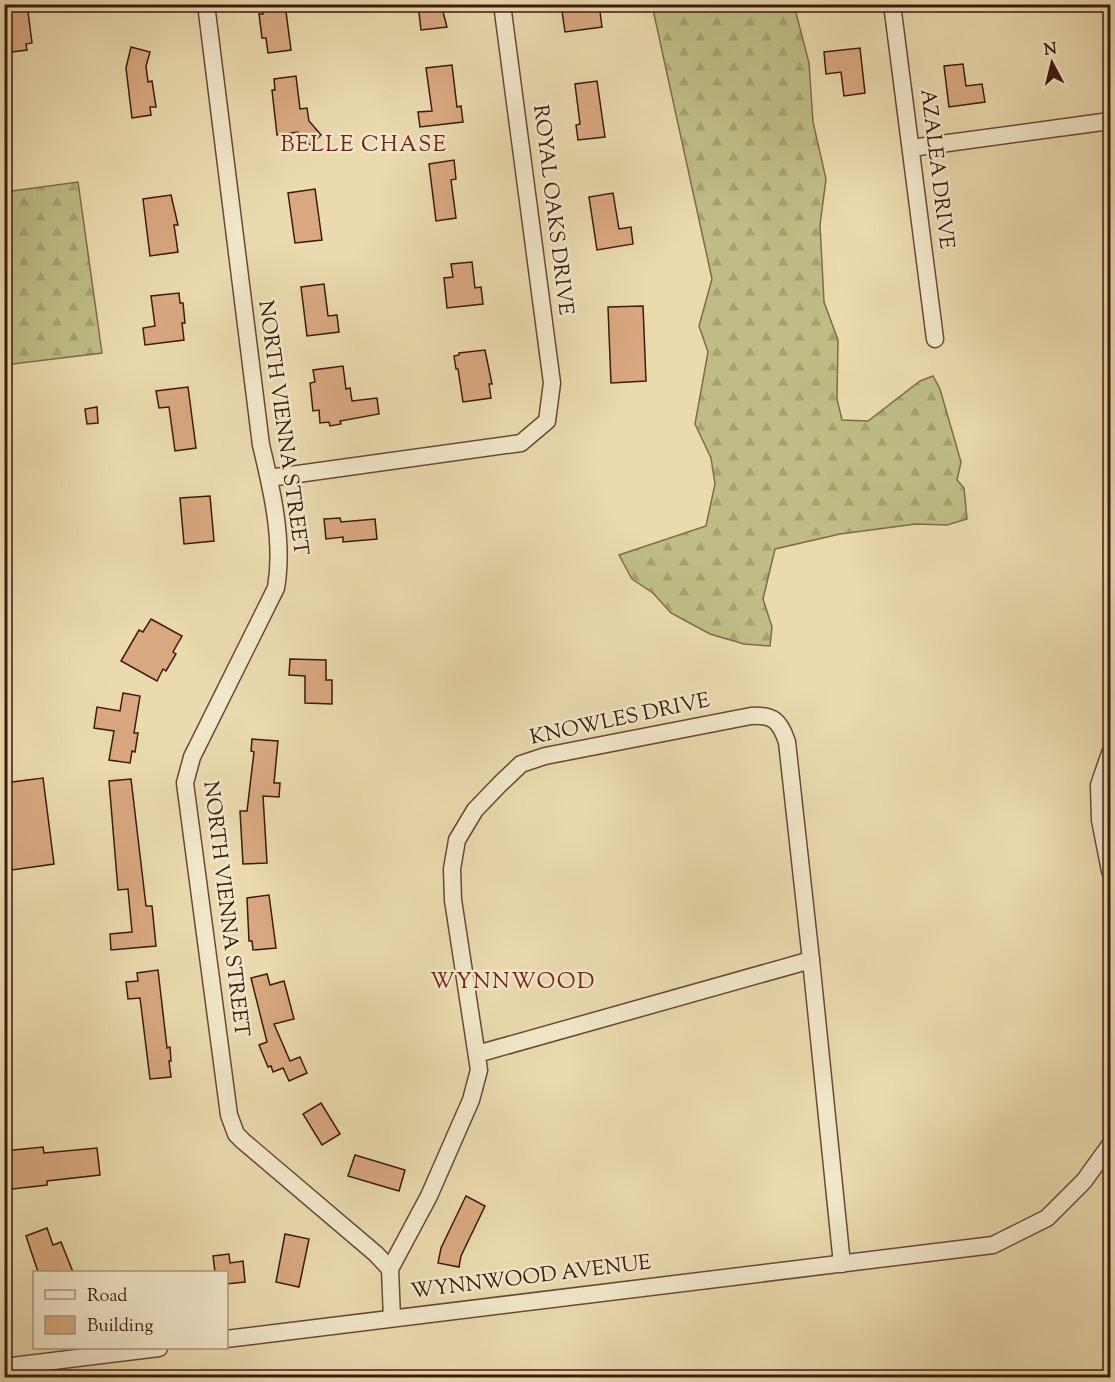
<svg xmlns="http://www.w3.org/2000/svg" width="1115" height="1382" font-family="'Sorts Mill Goudy',serif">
<defs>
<pattern id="forest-firs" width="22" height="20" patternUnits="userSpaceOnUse" patternTransform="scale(1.5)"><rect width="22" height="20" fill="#bfbd85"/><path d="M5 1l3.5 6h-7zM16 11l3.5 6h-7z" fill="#a5a272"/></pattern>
</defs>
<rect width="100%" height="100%" fill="#eadaae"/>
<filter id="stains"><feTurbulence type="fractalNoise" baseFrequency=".00333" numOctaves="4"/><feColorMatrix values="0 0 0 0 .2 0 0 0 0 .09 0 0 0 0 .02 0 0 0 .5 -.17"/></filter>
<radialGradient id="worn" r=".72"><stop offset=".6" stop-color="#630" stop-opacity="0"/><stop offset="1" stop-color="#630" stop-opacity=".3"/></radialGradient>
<g fill="url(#forest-firs)" stroke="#7e6c4a" stroke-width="1.5">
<polygon points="652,5 794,5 809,63 813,122 826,179 820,225 824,302 838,340 837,399 842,420 868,421 920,381 933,376 940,389 961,462 957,480 964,488 967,519 947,525 916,524 840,534 775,549 763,599 772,627 770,646 744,644 710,634 671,613 653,593 632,579 619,555 706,526 715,484 711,458 695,424 708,352 699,326 712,279"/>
<polygon points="78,182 102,353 5,365 5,192"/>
</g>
<g fill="#d9a880" stroke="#3d1a0e" stroke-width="1.5">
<polygon points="4,4 27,4 32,43 26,44 27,50 4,53"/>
<polygon points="262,4 285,4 291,50 268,53 266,38 262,38 259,14 263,14"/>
<polygon points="418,4 441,4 447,27 421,30"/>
<polygon points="561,4 599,4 602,27 565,32"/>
<polygon points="131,47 150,52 146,66 148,82 152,81 156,107 150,107 151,115 132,118 126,68"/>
<polygon points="860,48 865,93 844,96 841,72 826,74 824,52"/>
<polygon points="963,64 966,86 982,84 985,102 949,107 944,66"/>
<polygon points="452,65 457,107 461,106 463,122 420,127 418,112 432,111 426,68"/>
<polygon points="296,76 300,109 307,108 309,121 321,135 310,145 298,132 277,135 272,90 275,90 274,79"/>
<polygon points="597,81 605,137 578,140 576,125 580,124 575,84"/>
<polygon points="454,160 456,179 451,180 456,218 436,221 429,164"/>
<polygon points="315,189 322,240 295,243 288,193"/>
<polygon points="613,193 619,229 631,227 633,244 597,250 589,197"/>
<polygon points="171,195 178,225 174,225 178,252 150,256 143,199"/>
<polygon points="472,262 475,288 481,287 483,304 447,308 444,278 453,277 451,264"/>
<polygon points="324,284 328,316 337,315 339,332 307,336 301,287"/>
<polygon points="179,293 180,303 183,303 185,323 182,323 184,340 145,345 143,328 155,326 151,296"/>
<polygon points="643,306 646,381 611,383 608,307"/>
<polygon points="485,350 492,384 489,384 491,398 463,402 458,369 456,369 454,356 459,355 459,353"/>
<polygon points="343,366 346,389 350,388 352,401 377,398 379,414 340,421 341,424 330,426 329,422 320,423 319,410 313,411 310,383 315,382 313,370"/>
<polygon points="188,387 196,448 175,451 169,407 159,408 156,391"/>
<polygon points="97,407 98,423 87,424 85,409"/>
<polygon points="210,496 214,541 184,544 180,498"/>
<polygon points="340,518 341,522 375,519 377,539 343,542 343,537 326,539 324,519"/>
<polygon points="151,619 182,636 173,652 176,654 166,671 163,669 157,681 121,661 139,630 143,632"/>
<polygon points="290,659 326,660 326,680 332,680 332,704 305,703 305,676 289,675"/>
<polygon points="123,693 140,696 134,733 138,733 135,752 132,751 130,763 109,760 114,731 94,728 97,707 120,711"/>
<polygon points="252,739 278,741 274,783 280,783 279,797 263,796 267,863 243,864 240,811 247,811 254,752 251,751"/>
<polygon points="43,778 54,864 12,870 4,810 4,783"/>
<polygon points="131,779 146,906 152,906 156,946 111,950 110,934 132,932 128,889 118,890 109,781"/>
<polygon points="269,895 276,948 253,950 252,941 249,941 247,898"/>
<polygon points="158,970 167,1048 170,1047 171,1061 169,1061 171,1077 150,1079 140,998 128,999 126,982 138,981 137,973"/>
<polygon points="267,974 270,985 284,981 294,1019 274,1024 290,1061 300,1057 307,1073 289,1081 283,1068 273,1072 271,1066 268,1067 259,1045 267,1042 251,978"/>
<polygon points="321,1103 340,1134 322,1145 303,1114"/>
<polygon points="43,1147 44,1153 97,1148 100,1175 47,1181 47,1185 4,1190 4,1151"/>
<polygon points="355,1155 405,1170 399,1191 348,1176"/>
<polygon points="466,1196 485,1206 461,1256 459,1267 438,1263 441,1248"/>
<polygon points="47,1228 53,1245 61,1242 73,1272 38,1272 26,1236"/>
<polygon points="285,1234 309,1239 299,1287 276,1282"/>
<polygon points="229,1254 230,1263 243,1261 245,1282 226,1284 226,1272 215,1272 213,1256"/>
</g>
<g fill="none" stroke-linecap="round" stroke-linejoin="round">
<g stroke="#684a36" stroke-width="19">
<g id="minor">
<path d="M206 4 261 445C272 490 284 542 276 588L192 757 185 783 229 1115 236 1134 243 1141 376 1254 390 1269"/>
<polyline points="892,4 935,339"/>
<polyline points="911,148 1110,121"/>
<polyline points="269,478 521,443 547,421 552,383 502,4"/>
<polyline points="1110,753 1099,785 1100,820 1110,871"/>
<polyline points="477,1054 811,960"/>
<path d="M392 1318 390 1269 429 1196 471 1100 479 1070 453 900 452 869 457 840 475 810 500 784 521 764 545 756 751 716C773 714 780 721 787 742L811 960 842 1264"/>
<polyline points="226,1339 993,1245 1047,1218 1084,1181 1110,1145"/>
<polyline points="4,1367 159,1348"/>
</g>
</g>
<use href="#minor" stroke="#f1e7ca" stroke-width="16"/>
</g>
<g text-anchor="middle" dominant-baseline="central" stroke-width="5" stroke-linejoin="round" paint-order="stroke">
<g font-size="21" fill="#3d1a0e" stroke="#f1e7ca">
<text transform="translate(936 169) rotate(83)">AZALEA DRIVE</text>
<text transform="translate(552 210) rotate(83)">ROYAL OAKS DRIVE</text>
<text transform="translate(282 428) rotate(82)">NORTH VIENNA STREET</text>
<text transform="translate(620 720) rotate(-12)">KNOWLES DRIVE</text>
<text transform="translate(225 909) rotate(83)">NORTH VIENNA STREET</text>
<text transform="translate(531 1278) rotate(-7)">WYNNWOOD AVENUE</text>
</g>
<g font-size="22" letter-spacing="1.5" fill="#7a1f14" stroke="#f1e7ca">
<text x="364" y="146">BELLE CHASE</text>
<text x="513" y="983">WYNNWOOD</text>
</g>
</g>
<rect width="1115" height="1382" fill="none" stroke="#eadaae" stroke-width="24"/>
<rect x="6" y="6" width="1103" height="1370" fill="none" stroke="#3d1a0e" stroke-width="3"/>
<rect x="12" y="12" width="1091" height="1358" fill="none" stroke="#3d1a0e" stroke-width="1.5"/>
<rect x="33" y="1271" width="195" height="78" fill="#f1e7ca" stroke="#a9957f" stroke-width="1.5"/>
<rect x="45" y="1290" width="30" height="9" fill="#f1e7ca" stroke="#a9957f" stroke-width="1.5"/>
<text x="87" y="1301" font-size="18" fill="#3d1a0e">Road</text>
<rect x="45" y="1316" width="30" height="18" fill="#d9a880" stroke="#a9957f" stroke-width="1.5"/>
<text x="87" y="1331" font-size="18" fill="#3d1a0e">Building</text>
<g transform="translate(1052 63) rotate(353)" stroke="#f1e7ca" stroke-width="4.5" paint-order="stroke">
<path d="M0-4.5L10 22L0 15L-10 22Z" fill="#3d1a0e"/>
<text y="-9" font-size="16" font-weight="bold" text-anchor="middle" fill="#3d1a0e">N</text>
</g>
<rect width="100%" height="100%" filter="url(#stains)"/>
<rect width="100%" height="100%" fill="url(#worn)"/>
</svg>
